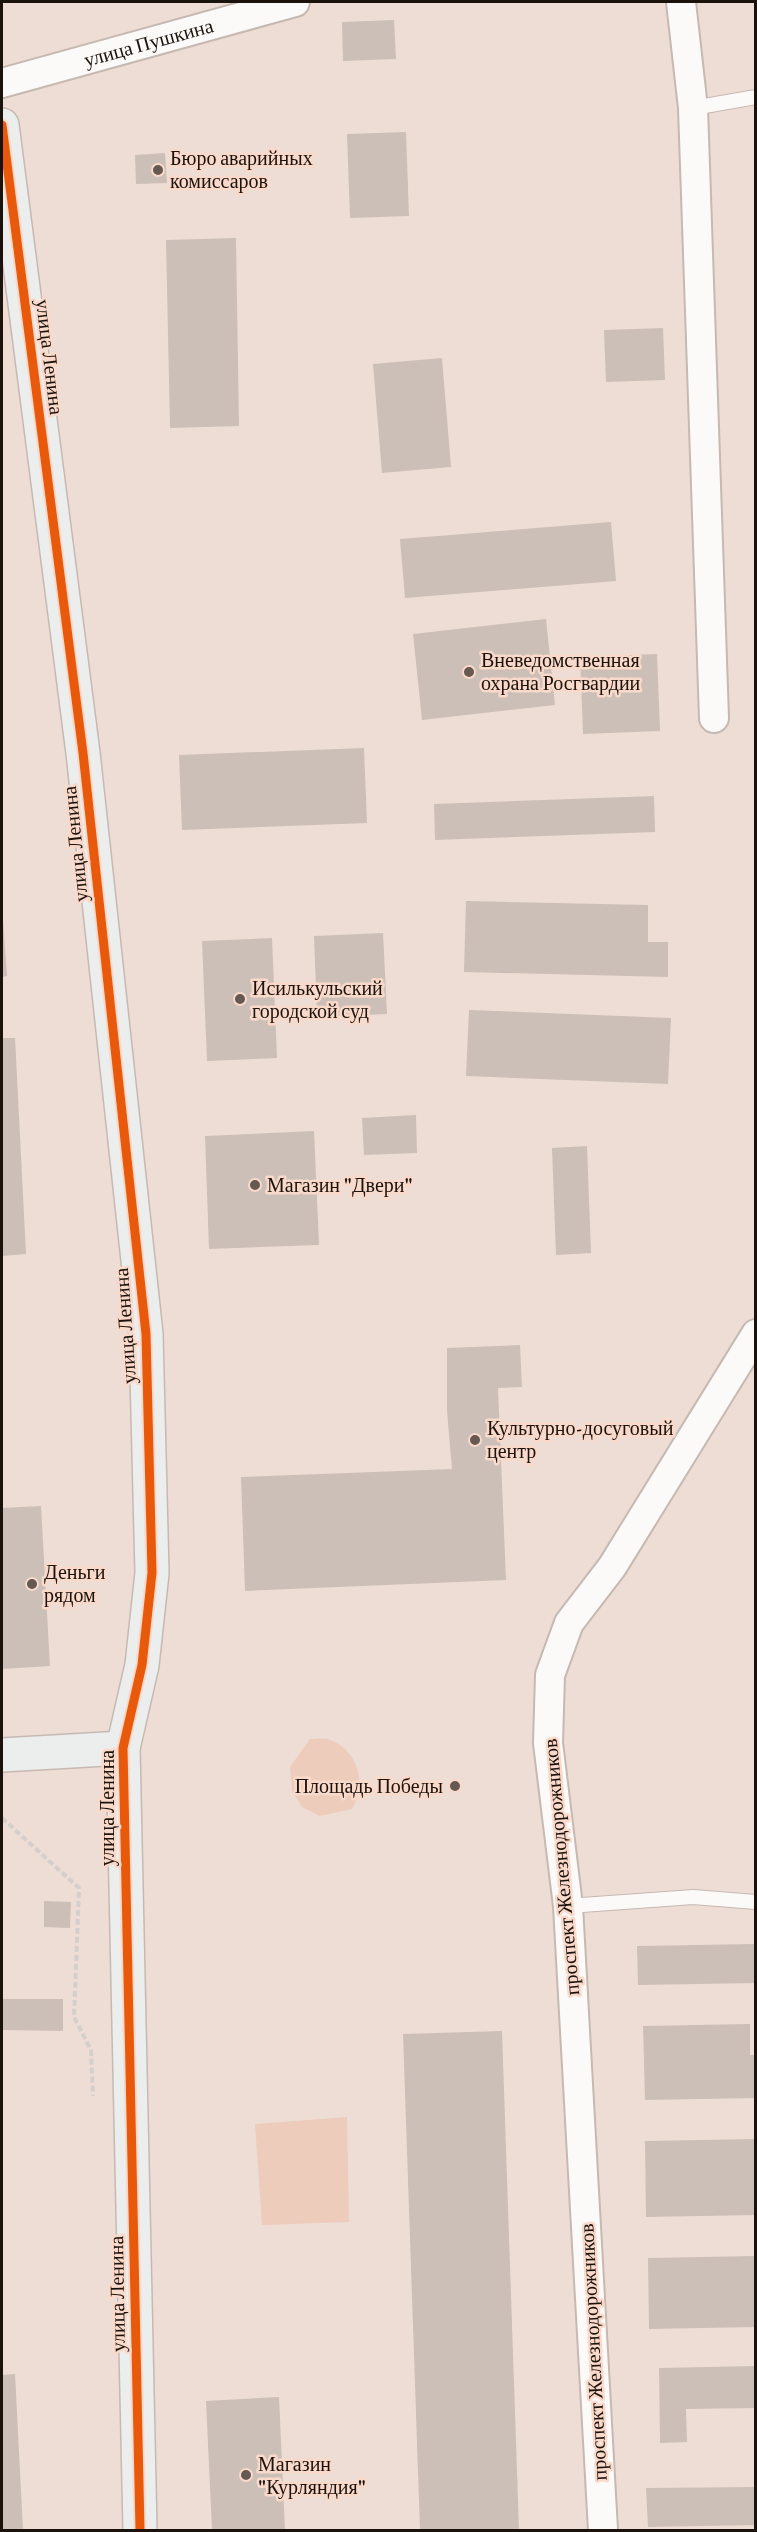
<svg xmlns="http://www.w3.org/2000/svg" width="757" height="2532" font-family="'Crimson Pro',serif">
<rect width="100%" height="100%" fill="#eeddd4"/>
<g fill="#edccbc">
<path d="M310 1739C315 1739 323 1738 328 1739 359 1750 367 1784 352 1809L320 1816 302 1807 292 1791 290 1767Z"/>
<polygon points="347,2117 349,2222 262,2225 255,2124"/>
</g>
<g fill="#ccbfb8">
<polygon points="394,20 396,59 343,61 342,22"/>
<polygon points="406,132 409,216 350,218 347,134"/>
<polygon points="165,153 167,183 136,184 135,155"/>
<polygon points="236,238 239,426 170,428 166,240"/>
<polygon points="663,328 665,380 606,382 604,330"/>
<polygon points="442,358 451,467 382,473 373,364"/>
<polygon points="611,522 616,581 405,598 400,539"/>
<polygon points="546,619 555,705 422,720 413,634"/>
<polygon points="657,654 660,731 583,734 580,657"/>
<polygon points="364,748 367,823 182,830 179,755"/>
<polygon points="654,796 655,832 435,840 434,804"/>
<polygon points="466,901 648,905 648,942 668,942 668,977 464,972"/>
<polygon points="2,906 7,976 2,977"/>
<polygon points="383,933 387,1014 317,1017 314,936"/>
<polygon points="272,938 277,1058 207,1061 202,941"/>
<polygon points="469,1010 671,1018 668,1084 466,1076"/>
<polygon points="2,1038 15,1038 26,1254 2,1256"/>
<polygon points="416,1115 417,1153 364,1155 362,1118"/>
<polygon points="314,1131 319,1245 209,1249 205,1136"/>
<polygon points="587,1146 591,1253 556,1255 552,1148"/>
<polygon points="520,1345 522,1387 498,1388 506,1580 245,1591 241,1477 452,1469 447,1411 447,1348"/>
<polygon points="41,1506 50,1666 2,1669 2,1508"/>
<polygon points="44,1901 71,1902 70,1928 44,1927"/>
<polygon points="756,1944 756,1983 638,1985 637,1946"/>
<polygon points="2,1999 63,1999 63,2031 2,2030"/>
<polygon points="750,2024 750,2055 756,2055 756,2098 645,2100 643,2026"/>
<polygon points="502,2031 519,2530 420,2530 403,2034"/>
<polygon points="756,2139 756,2215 646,2217 645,2141"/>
<polygon points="756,2256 756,2327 649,2329 648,2258"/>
<polygon points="756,2366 756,2408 686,2409 687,2442 660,2443 659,2368"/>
<polygon points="15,2374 23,2530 2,2530 2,2375"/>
<polygon points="279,2397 285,2530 212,2530 206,2401"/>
<polygon points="756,2487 756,2525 648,2527 646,2488"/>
</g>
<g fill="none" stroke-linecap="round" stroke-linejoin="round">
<g stroke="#c6b9b2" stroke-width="16">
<g id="lane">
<polyline points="693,108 756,97"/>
<polyline points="568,1906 693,1897 756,1902"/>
</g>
</g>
<g stroke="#c6b9b2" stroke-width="32">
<g id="street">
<polyline points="681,2 693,108 714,718"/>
<path id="s1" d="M2 83 295 2"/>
<polyline points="603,2530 568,1906 548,1743 550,1675 569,1623 612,1567 756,1334"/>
</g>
</g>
<g stroke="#c6b9b2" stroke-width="36">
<g id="secondary">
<polyline points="2,125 83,753 146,1334 152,1573 142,1665 123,1748 140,2530"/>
<polyline points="2,1755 123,1748"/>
</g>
</g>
<polyline stroke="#d4cfcc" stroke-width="4" stroke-dasharray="6 3" stroke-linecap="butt" points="2,1818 79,1888 74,2017 91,2050 93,2096"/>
<use href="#lane" stroke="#fcfaf9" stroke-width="14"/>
<use href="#street" stroke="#fcfaf9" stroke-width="28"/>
<use href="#secondary" stroke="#eceded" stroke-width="33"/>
<g stroke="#f9d9ca" stroke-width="13">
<polyline id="cycleway" points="2,125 83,753 146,1334 152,1573 142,1665 123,1748 140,2530"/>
</g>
<use href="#cycleway" stroke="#e8590c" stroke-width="9"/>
</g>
<g fill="#665952" stroke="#f9d9ca" stroke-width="2">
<circle cx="158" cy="170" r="6"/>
<circle cx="469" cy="672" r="6"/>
<circle cx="240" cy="999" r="6"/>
<circle cx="255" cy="1185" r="6"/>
<circle cx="475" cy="1440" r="6"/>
<circle cx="32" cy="1584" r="6"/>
<circle cx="455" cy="1786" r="6"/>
<circle cx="246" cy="2475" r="6"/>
</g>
<g text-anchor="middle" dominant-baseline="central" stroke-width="5" stroke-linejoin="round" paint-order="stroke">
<g font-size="20" fill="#1c120c" stroke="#f9d9ca">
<text stroke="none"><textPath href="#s1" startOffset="152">улица Пушкина</textPath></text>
<text transform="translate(50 357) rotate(83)">улица Ленина</text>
<text transform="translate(75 844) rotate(-96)">улица Ленина</text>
<text transform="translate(125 1326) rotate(-94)">улица Ленина</text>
<text transform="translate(107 1808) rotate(-90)">улица Ленина</text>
<text transform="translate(561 1867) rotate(-95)">проспект Железнодорожников</text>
<text transform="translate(117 2294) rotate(-91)">улица Ленина</text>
<text transform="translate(593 2352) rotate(-93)">проспект Железнодорожников</text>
</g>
<g font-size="20" fill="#1c120c" stroke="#f9d9ca" text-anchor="start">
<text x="170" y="158">Бюро аварийных<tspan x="170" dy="23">комиссаров</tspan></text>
<text x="481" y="660">Вневедомственная<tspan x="481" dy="23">охрана Росгвардии</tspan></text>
<text x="252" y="988">Исилькульский<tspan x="252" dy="23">городской суд</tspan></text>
<text x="267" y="1185">Магазин "Двери"</text>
<text x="487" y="1428">Культурно-досуговый<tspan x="487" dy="23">центр</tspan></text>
<text x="44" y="1572">Деньги<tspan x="44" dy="23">рядом</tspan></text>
<text x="443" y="1786" text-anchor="end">Площадь Победы</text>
<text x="258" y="2464">Магазин<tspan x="258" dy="23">"Курляндия"</tspan></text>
</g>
</g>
<rect width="757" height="2532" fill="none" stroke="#1c120c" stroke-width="6"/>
</svg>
